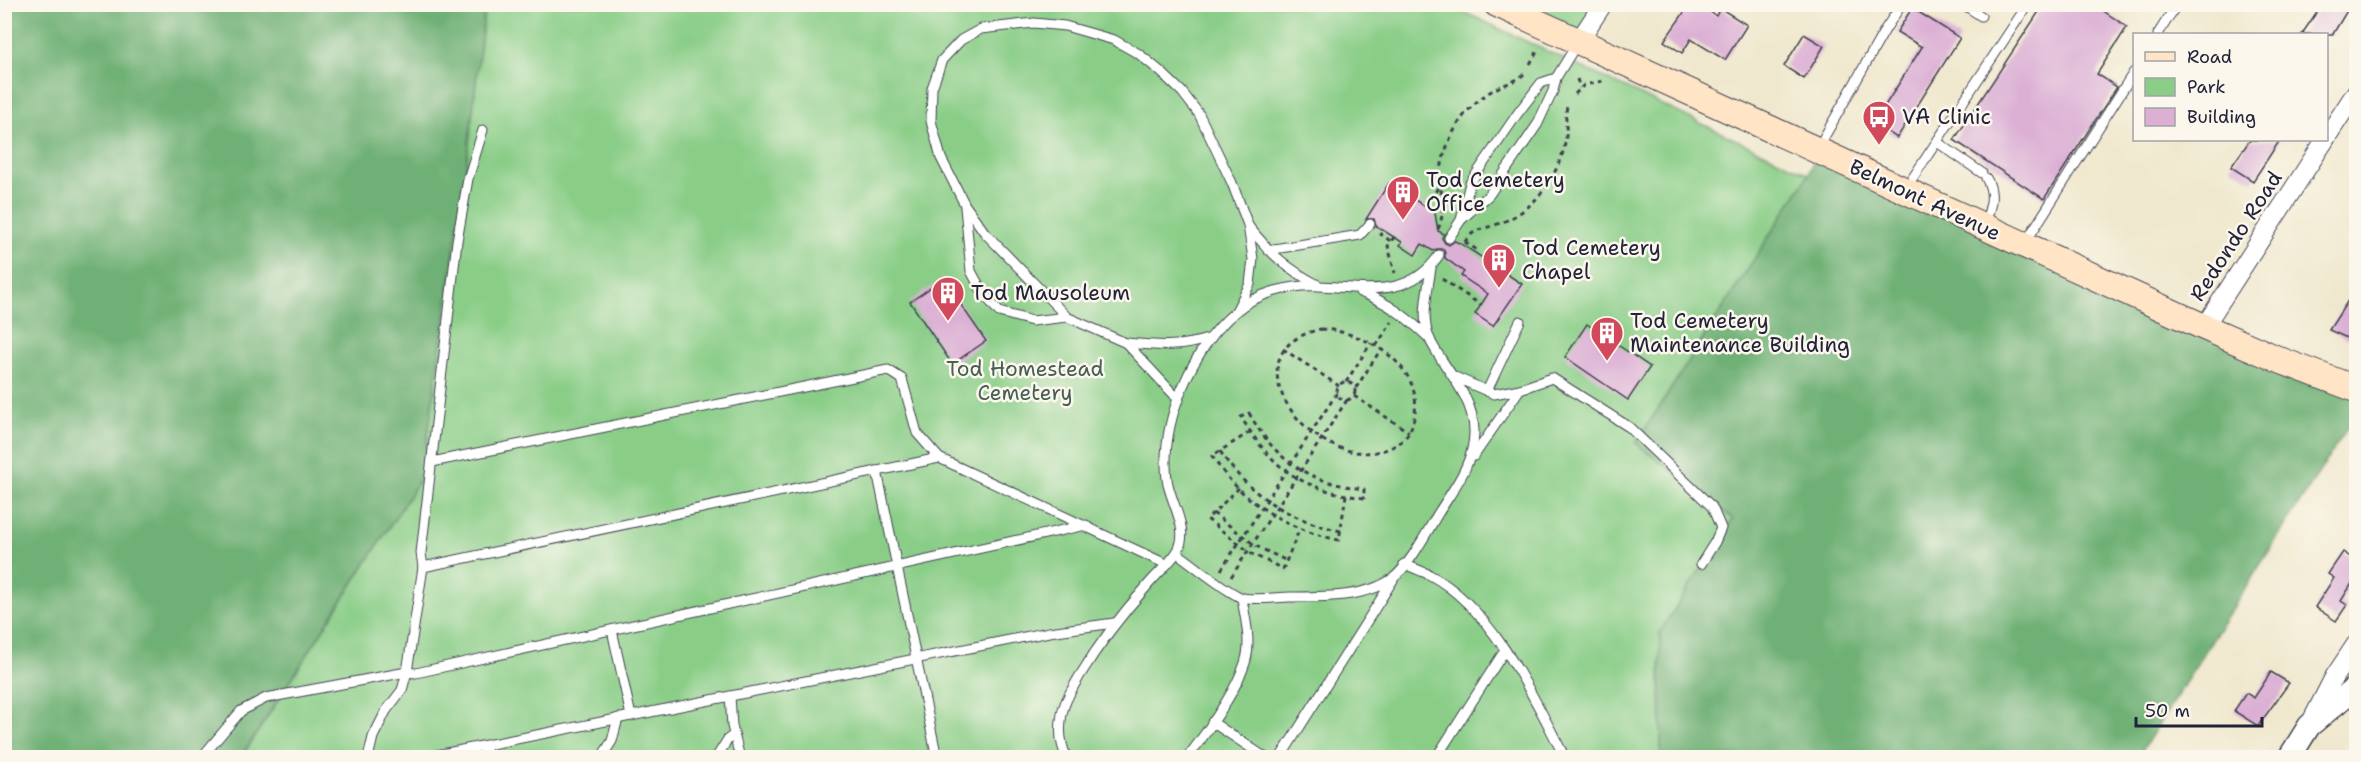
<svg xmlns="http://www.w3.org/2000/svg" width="2361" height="762" font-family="'Shantell Sans',sans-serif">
<rect width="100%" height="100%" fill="#fbf7ec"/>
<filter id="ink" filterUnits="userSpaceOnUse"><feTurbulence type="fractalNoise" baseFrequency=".0167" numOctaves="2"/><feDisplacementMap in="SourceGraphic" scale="12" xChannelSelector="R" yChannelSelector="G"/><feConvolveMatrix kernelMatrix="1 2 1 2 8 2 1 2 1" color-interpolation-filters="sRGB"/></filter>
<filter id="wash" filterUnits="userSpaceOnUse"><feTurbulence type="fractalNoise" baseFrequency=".008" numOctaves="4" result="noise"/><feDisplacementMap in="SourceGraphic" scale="24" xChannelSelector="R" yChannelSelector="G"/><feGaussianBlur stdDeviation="1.35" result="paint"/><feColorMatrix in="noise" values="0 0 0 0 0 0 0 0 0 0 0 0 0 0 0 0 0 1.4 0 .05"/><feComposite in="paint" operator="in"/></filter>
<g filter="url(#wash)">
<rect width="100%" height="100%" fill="#f0e8ce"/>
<g fill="#89cd87" stroke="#567861" stroke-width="1.5">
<polygon points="485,5 1449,5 1809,174 1636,443 1733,519 1660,632 1661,757 241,758 422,476 466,168"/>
<polygon points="1497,5 1603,5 1578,42"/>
</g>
<g fill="#6eb074" stroke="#486958" stroke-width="1.5">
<polygon points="4,5 485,5 466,168 422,476 241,757 5,757"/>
<polygon points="1817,150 2356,389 2356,414 2138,757 1661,757 1660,632 1733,519 1636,443 1809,174"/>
</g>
<g id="blocks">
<g fill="#dcb0d5">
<polygon points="1690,4 1699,4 1716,16 1720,8 1747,25 1725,60 1691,39 1682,53 1664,41"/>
<polygon points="2044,4 2093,4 2127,27 2097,74 2117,87 2044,199 1954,140"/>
<polygon points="2322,4 2351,4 2333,34 2302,34"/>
<polygon points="1912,8 1960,38 1897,138 1874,123 1922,47 1897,32"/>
<polygon points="1804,34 1824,46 1804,79 1784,66"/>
<polygon points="2250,140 2280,140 2253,181 2231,167"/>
<polygon points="1389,183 1435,213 1438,231 1444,234 1442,238 1445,243 1449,245 1455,241 1463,245 1522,284 1493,326 1475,314 1488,294 1461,276 1464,272 1445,258 1445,253 1443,249 1437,249 1433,251 1422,244 1415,255 1400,245 1402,242 1376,226 1374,219 1366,219"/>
<polygon points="943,279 986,341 952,364 910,302"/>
<polygon points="2356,288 2356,342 2329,330"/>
<polygon points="1587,324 1650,367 1628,400 1565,357"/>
<polygon points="2343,552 2356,561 2356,577 2341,601 2347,605 2336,621 2315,607 2334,578 2328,574"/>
<polygon points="2271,672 2289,683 2258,726 2234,711 2246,693 2254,698"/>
</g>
</g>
</g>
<g filter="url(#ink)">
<use href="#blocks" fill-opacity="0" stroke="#414051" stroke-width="1.5"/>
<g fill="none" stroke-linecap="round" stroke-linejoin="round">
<g stroke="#414051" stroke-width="11">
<g id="service">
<polyline points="1963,4 1981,16"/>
<polyline points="2158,34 2177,4"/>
<polyline points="1937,142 1982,173"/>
<polyline points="1818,148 1886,28 1902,4"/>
<polyline points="1906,188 2028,4"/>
<polyline points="965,207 971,271 983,293 999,312 1032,321 1067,317"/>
<polyline points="1461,220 1470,183 1518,113 1541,83 1556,78"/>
<path d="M1985 224C1990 208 1996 194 1986 178"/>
<path d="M1249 227C1272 255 1286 268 1318 285"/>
<polyline points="1449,238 1461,220 1489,195 1537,125 1553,91 1556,78 1578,42"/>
<polyline points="2025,243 2134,72"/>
<polyline points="1268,250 1360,235 1370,224"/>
<path d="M1360 292C1388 302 1409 319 1430 339"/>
<path d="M1126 343C1158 346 1180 348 1211 338"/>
<polyline points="1455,377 1494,394 1520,389 1552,378 1629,427 1712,507 1721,528 1715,542 1701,564"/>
<polyline points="1487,391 1520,321"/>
<polyline points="1179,400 1126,343 1067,317 985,233 965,205 941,158 931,121 932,88 942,60 961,40 981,29 1034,23 1065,26 1114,40 1139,54 1161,72 1182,92 1199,114 1232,183 1248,225 1253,259 1250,284 1236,311"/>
<polyline points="1474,456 1520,389"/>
<polyline points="432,462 888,370 902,379 917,433 939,458 1166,564"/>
<polyline points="877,471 937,758"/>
<path d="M1177 553C1196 566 1220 587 1240 597 1249 601 1279 597 1290 597 1323 597 1365 598 1392 579 1409 567 1428 530 1439 512 1455 487 1475 461 1474 430 1473 395 1444 369 1430 340 1420 319 1428 290 1431 268"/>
<path d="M1404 564C1413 568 1422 571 1430 575 1492 608 1532 694 1563 754L1561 758"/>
<polyline points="423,567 421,553 457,241 468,179 483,130"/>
<polyline points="612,630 631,716"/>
<polyline points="730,696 732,726 740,758"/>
<polyline points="1212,722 1266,758"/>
<polyline points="201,758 241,711 266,698 407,672 423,567 939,458"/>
<polyline points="368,758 373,737 386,711 402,690 407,672 416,673 1086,525"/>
<polyline points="422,758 1049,632 1114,623"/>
<polyline points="480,758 489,744"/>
<polyline points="601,758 612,741 618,718"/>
<polyline points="716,758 728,739 734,735"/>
<path d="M1067 758C1060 744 1059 729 1062 714 1064 701 1073 688 1079 677 1100 642 1120 616 1147 586 1156 575 1169 564 1177 552 1191 529 1170 503 1167 479 1160 422 1192 349 1235 312 1256 293 1292 284 1320 286 1365 288 1410 299 1439 255"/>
<path d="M1187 758C1207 732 1235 694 1245 663 1252 642 1245 619 1242 598"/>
<polyline points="1280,758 1393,580"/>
<polyline points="1436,758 1505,650"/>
</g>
</g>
<g stroke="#414051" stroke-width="20">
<g id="minor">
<polyline points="1578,42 1603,4"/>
<polyline points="2326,138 2356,92"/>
<polyline points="2204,327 2325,140"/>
<polyline points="2312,720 2334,677 2356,644"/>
</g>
</g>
<g stroke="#414051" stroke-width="25">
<polyline id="tertiary" points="2289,758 2309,726 2356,687"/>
</g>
<g stroke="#414051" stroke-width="28">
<polyline id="secondary" points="1497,4 2204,327 2282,361 2356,389"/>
</g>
<g stroke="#414051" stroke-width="3" stroke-dasharray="4.5 4.5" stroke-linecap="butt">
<polyline points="1530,64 1537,52"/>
<polyline points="1577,79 1580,88"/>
<polyline points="1575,94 1584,85 1603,81"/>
<polyline points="1426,207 1439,186"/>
<path d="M1438 229C1448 206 1438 193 1441 170 1446 137 1465 105 1495 89 1504 84 1516 82 1524 74"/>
<polyline points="1379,233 1392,242"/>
<polyline points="1394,237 1388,246 1395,273"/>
<path d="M1465 242C1474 228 1481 230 1495 225 1505 222 1515 216 1524 210 1545 194 1564 162 1566 136 1567 125 1564 114 1568 104"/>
<polyline points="1465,242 1477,250"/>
<polyline points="1442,279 1481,305"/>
<path d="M1321 329C1364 331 1426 365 1414 418 1412 430 1406 440 1394 446 1321 484 1217 352 1321 329Z"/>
<polyline points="1376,346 1392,322"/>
<polyline points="1283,349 1339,386"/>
<circle cx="1346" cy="391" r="9"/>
<polyline points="1346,382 1371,343"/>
<polyline points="1356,388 1381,349"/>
<polyline points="1354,396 1409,432"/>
<path d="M1249 413C1277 463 1309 482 1364 489V498C1301 489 1274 471 1241 417Z"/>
<path d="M1250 432 1220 451C1248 495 1290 520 1341 531"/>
<path d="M1220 451 1212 456C1240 501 1288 530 1339 540L1346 495"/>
<polyline points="1239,488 1207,519 1252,554 1283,569 1300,528"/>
<polyline points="1213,513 1256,546 1287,561"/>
<polyline points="1221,570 1337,393"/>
<polyline points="1231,577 1347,400"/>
</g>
<use href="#service" stroke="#fff" stroke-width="9"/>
<use href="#minor" stroke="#fff" stroke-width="18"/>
<use href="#tertiary" stroke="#fff" stroke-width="22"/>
<use href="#secondary" stroke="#ffe4c6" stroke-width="26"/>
</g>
</g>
<defs>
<g id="bus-pin" transform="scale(1.725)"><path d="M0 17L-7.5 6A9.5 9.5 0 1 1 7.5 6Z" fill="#d1495b" stroke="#fbf7ec"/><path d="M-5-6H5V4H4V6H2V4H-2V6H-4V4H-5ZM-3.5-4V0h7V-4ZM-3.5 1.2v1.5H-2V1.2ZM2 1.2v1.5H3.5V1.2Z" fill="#fff"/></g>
<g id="building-pin" transform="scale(1.725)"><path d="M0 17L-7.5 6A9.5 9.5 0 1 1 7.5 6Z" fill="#d1495b" stroke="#fbf7ec"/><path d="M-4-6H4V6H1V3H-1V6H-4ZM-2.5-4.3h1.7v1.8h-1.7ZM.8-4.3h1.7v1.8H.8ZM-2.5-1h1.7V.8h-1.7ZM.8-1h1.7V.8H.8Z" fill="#fff"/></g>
</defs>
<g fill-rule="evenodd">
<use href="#bus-pin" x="1879" y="117"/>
<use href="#building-pin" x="1403" y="192"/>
<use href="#building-pin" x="1499" y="260"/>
<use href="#building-pin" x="948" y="293"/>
<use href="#building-pin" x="1607" y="333"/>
</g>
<g text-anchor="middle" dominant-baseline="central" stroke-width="5" stroke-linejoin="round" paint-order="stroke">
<g font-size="21" fill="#22223b" stroke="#fbf7ec" text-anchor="start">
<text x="1902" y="117">VA Clinic</text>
<text x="1426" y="180">Tod Cemetery<tspan x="1426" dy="24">Office</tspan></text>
<text x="1522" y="248">Tod Cemetery<tspan x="1522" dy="24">Chapel</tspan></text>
<text x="971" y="293">Tod Mausoleum</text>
<text x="1630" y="321">Tod Cemetery<tspan x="1630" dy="24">Maintenance Building</tspan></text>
</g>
<g font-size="21" fill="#22223b" stroke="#fbf7ec">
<text transform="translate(1925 200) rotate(25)">Belmont Avenue</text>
<text transform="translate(2236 236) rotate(-57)">Redondo Road</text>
</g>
<g font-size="21" fill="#465e56" stroke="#fbf7ec">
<text x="1025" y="369">Tod Homestead<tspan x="1025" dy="24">Cemetery</tspan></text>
</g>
</g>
<rect width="2361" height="762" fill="none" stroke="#fbf7ec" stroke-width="24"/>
<rect x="2133" y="33" width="195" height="108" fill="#fbf7ec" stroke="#a4a2a5" stroke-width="1.5"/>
<rect x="2145" y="52" width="30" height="9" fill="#ffe4c6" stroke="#a4a2a5" stroke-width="1.5"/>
<text x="2187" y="63" font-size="18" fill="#22223b">Road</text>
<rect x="2145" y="78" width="30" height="18" fill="#89cd87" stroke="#a4a2a5" stroke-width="1.5"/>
<text x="2187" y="93" font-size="18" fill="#22223b">Park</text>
<rect x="2145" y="108" width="30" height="18" fill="#dcb0d5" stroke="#a4a2a5" stroke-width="1.5"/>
<text x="2187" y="123" font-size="18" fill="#22223b">Building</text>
<path d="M2136 717v9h126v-9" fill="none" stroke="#22223b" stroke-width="3"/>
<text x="2145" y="717" font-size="18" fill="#22223b" stroke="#fbf7ec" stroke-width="4.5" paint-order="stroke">50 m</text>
</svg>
